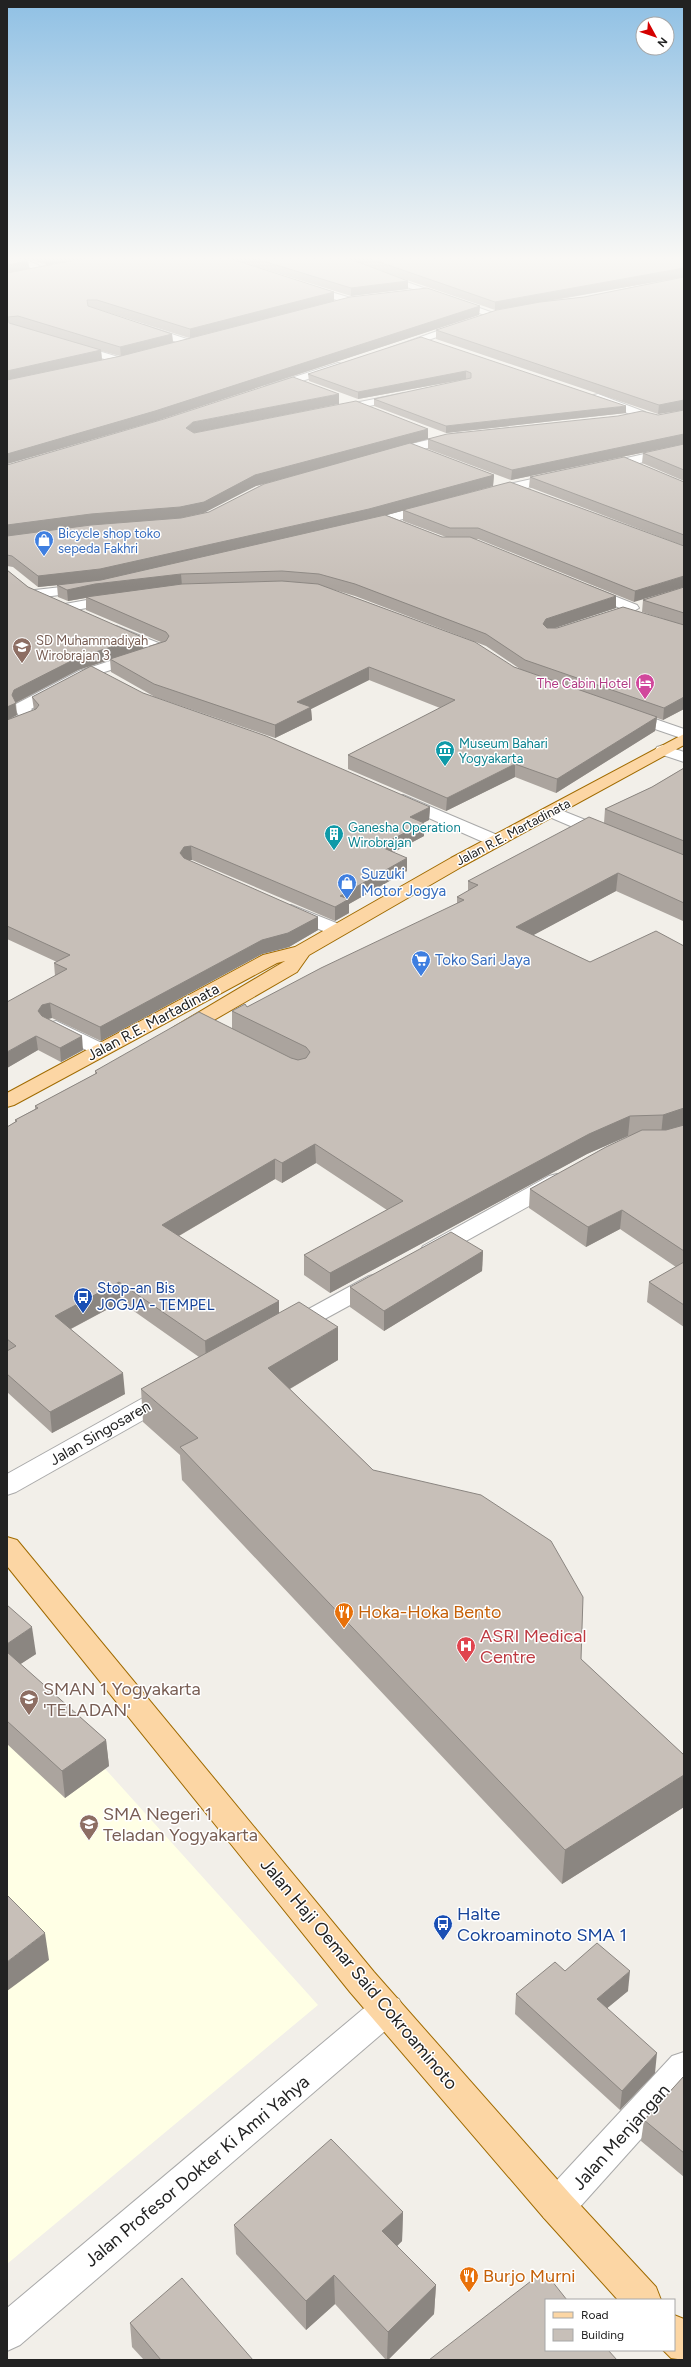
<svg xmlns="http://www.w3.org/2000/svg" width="691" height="2367" font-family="Figtree,sans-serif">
<rect width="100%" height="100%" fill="#f2efe9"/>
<polygon fill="#ffffe5" points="17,1671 318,2005 7,2264 7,1678"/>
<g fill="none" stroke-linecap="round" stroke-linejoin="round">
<g stroke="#a9a9a9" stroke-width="2">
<g id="minor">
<polygon points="7,256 17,256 49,270 47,272 41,272 7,258"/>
<polygon points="321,256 334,256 499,315 494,318 490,317"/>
<polygon points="305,284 354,299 355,301 350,304 301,289 301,285"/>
<polygon points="465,321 469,322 469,326 399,350 391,350 390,348"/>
<polygon points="144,325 193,341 194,343 189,346 140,330 139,328"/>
<polygon points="72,343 125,359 126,361 121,364 68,348 68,344"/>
<polygon points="338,363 342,364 342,368 274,390 266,390 264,388 266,386"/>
<polygon points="404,393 408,394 410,396 408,398 335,413 329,410 335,407"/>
<polygon points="598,394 645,412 647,414 641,419 614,423 612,421 614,419 632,415 594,399 592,397 594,395"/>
<polygon points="458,433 464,437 462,440 389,457 383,453 385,450"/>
<polygon points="684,445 684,453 604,471 598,467 600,464"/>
<polygon points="559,473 565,477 563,480 491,496 485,492 487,489"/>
<polygon points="432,503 437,504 438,507 437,510 365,529 358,525 360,522"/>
<polygon points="88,584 93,585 95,588 93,591 35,598 28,594 35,590"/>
<polygon points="589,586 637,605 639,608 632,612 627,611 584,593 582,590 584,587"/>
<polygon points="114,595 119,596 121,599 119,602 65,612 58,608 65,604"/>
<polygon points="116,626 166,646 168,649 166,652 89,677 31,709 39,717 37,720 7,732 7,721 19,716 14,707 16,704 79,671 147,649 111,633 109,630 111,627"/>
<polygon points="629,710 684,729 684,739 623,718 621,715 623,712"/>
<polygon points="663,745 684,752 684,762 657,753 655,750 657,747"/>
<polygon points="403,795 502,837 505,841 502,845 490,845 397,804 395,800 397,796"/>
<polygon points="553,807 613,831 616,835 613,839 601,839 547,816 544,812 547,808"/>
<polygon points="291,905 344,926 346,930 344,934 330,934 285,914 282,910 285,906"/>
<polygon points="56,1021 108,1046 111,1050 108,1054 101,1056 94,1054 49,1031 46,1027 49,1023"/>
<polygon points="557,1174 565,1176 568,1181 565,1186 439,1256 431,1258 423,1256 420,1251 423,1246 549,1176"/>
<polygon points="377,1274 385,1276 389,1281 385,1286 299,1333 291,1336 283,1333 279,1328 283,1323 369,1276"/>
<polygon points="168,1387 177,1389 180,1395 177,1401 16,1492 7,1495 7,1474 159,1389"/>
<polygon points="387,1994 399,1999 404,2009 399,2019 20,2345 7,2351 7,2308 375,1999"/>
<polygon points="684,2052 684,2091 570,2218 557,2223 544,2218 539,2206 544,2194 672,2056"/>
</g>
</g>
<g stroke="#a06b00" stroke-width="2">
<g id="major">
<polygon points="684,734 684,745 463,866 309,955 297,972 188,1035 181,1037 174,1035 171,1031 174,1027 285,961 277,963 14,1105 7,1107 7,1093 263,955 295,947 451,858"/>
<polygon points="7,1537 17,1540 374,1972 570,2194 656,2287 661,2300 618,2300 544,2218 350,1992 7,1566"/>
<polygon points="674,2315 684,2319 684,2360 671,2358 663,2350 674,2350"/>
</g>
</g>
<use href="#minor" fill="#fff" fill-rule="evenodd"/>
<use href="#major" fill="#fcd6a4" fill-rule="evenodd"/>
</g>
<g fill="#aba49e" fill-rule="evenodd">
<path d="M7 256 28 261 29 269 46 265 20 256H684V410L658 414 436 339V330L505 309 495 310 392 275 408 281V289L351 296 264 269 334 301 480 306 479 315 156 421 7 464ZM681 277 584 297 556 300ZM95 309H97L189 338 173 343 172 334ZM17 326H18L83 345ZM101 351 120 356 102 360Z"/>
<polygon points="421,337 626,413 446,433 374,406 374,399 468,379 466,379 358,399 309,381 308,374"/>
<path d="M339 404 193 433 428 429V439L411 444 494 475 493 486 386 515 442 537H446L403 521V510L684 546 634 602 478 539H473L616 608 554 628 664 619 642 612 643 600 684 587V709L663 720 657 718 655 731 556 793 515 777 446 811 348 769V755L440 708 369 680 311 709 312 720 275 738 155 697 111 672 110 659H112L78 670 16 703 17 715 8 720 34 710 32 697 143 693 430 807 429 820 424 822V836L393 852 407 871 349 904V913L335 921 192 860H188L318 930 289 947 262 954 101 1041 52 1018 47 1019 83 1050 61 1062 38 1050 7 1068 55 976 54 963 57 962 7 939V570L28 587 143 648 161 642 86 610V598L68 601 58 597 57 585 38 587 13 567 7 566V465ZM361 457 209 512 181 518 256 486ZM328 588 355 596 486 646 523 671 514 667ZM120 593 89 597 96 596Z"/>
<polygon points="684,410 684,444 511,480 428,449 428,439 658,415"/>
<polygon points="684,444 684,481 642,463 643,453"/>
<polygon points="530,477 684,482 684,546 529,487"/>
<polygon points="684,768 684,921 683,921 616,891 533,935 590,962 684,946 684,1327 647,1302 649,1282 676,1267 620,1229 586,1247 529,1208 530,1189 631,1136 628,1136 587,1154 330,1293 304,1275 304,1255 387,1210 316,1163 282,1183 275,1179 179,1236 279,1301 279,1313 338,1360 290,1389 373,1470 581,1659 684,1755 684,1807 562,1884 182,1480 180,1455 143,1422 141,1389 199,1357 121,1302 71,1329 125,1394 52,1433 7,1392 7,1127 15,1122 15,1120 35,1109 35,1106 95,1074 95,1071 232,1028 232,1011 247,1007 457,904 457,897 468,891 468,881 604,823 605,809 652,787"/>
<polygon points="483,1251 482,1271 384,1331 350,1307 350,1287"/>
<polygon points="7,1605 36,1654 20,1664 106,1740 109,1766 65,1798 7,1744"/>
<polygon points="565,1971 628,1991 607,2008 655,2073 620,2110 515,2014 516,1994"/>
<polygon points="684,2076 684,2177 641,2141 644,2120"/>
<polygon points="403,2212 402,2241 397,2246 436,2285 434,2314 388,2360 386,2360 335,2304 306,2330 236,2254 234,2225"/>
<polygon points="130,2323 253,2360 144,2360 132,2347"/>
</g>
<g fill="#8b8681">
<polygon points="52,256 98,256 46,265 46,257"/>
<polygon points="28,261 29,269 7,273 7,265"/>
<polygon points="684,268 684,277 495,310 495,302"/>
<polygon points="408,281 408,289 351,296 351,288"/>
<polygon points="334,292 334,301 190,338 190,329"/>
<polygon points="480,306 479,315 156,421 7,464 7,454"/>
<polygon points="172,334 173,343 121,356 120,347"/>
<polygon points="101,350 102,360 7,380 7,371"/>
<polygon points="466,371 466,379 358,399 358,392"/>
<polygon points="339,394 339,404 194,433 187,438 186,428 193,422"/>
<polygon points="684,400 684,410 658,414 659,405"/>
<polygon points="626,406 626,413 446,433 446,426"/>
<polygon points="428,429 428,439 256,486 204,513 181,518 7,536 7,525 255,475"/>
<polygon points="684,434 684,444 511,480 512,470"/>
<polygon points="494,475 493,486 369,520 101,581 38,587 38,576"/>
<polygon points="181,574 182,586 96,596 68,601 67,590 95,584"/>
<polygon points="684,576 684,587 634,602 635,591"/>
<polygon points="616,596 616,608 546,631 543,624 546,619"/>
<polygon points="142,637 143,649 78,670 15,703 17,715 7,720 7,707 14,690 77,658"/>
<polygon points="369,667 369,680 311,709 312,720 275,738 275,725 297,702"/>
<polygon points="684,697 684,709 663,720 664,708"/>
<polygon points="657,717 655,731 556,793 557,779"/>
<polygon points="515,764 515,777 446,811 447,798"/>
<polygon points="430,807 429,820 410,830 410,817"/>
<polygon points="424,823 424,836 379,860 379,846"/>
<polygon points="191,846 192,860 185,861 180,853 184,847"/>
<polygon points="407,858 407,871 349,904 349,913 335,921 335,907 340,896"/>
<polygon points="618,873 616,891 515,945 516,927"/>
<polygon points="684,908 684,921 683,921"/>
<polygon points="318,917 318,930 289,947 262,954 101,1041 100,1027 262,940"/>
<polygon points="50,1003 52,1018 44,1020 38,1011 42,1005"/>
<polygon points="36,1036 38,1050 7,1068 7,1052"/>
<polygon points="82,1036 83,1050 61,1062 60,1048"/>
<polygon points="684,1108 684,1127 661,1135 663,1115"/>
<polygon points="630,1116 628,1136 587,1154 330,1293 330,1273 589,1134"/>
<polygon points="315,1144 316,1163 282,1183 282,1163"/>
<polygon points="275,1159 275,1179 163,1245 162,1225"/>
<polygon points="622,1210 620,1229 586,1247 588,1227"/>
<polygon points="483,1251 482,1271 384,1331 384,1311"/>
<polygon points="119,1282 121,1302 57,1336 55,1316"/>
<polygon points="279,1301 279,1321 206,1361 205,1341"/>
<polygon points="338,1327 338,1360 269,1401 268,1368"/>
<polygon points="123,1373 125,1394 52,1433 50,1412"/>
<polygon points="32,1627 36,1654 7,1673 7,1644"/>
<polygon points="106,1740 109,1766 65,1798 62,1771"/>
<polygon points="684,1775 684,1807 562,1884 565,1850"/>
<polygon points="45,1933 49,1960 7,1991 7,1962"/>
<polygon points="630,1971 628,1991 594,2019 597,1999"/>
<polygon points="657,2053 655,2073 620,2110 622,2091"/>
<polygon points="403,2212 402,2241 382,2261 382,2231"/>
<polygon points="334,2275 335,2304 306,2330 306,2301"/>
<polygon points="436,2285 434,2314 388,2360 387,2360 388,2332"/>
</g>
<g fill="#c7bfb8" stroke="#8b8681">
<polygon points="7,256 16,256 28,261 7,265"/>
<polygon points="42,256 52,256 46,257"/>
<polygon points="97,256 222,256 334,292 190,329 97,300 87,300 88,306 172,334 120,347 18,316 8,317 9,323 101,350 7,371 7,273"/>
<polygon points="247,256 342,256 408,281 351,288"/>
<polygon points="362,256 684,256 684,268 495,302"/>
<polygon points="684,277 684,400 659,405 436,330 497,310 540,302 584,297"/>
<polygon points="427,288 480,306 155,411 7,454 7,380 121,356 350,297"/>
<polygon points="421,337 626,406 446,426 374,399 471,378 471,373 466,371 358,392 308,374"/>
<polygon points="293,377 339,394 193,422 186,428 194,433 356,401 428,429 255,475 204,502 180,507 91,514 7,525 7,465 164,419"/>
<polygon points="684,410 684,434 512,470 428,439 447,434 618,416 642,411 658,415"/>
<polygon points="410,443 494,475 369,509 100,569 38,576 12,556 7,555 7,536 91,525 181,518 209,512 264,484"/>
<polygon points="684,444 684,470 643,453"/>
<polygon points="624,457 684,482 684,535 530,477"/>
<polygon points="510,482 684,546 684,576 635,591 478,528 450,528 403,510"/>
<polygon points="385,515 442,537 470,537 616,596 546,619 543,624 547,628 557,628 623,607 684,625 684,697 664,708 525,660 486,634 355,584 319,574 282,571 181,574 95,584 67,590 57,585 101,580"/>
<polygon points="7,570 28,587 142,637 77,658 14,690 12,695 16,703 7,707"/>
<polygon points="282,581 318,584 475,642 514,667 657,717 557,779 515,764 447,798 348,755 455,700 369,667 297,702 311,707 275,725 154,684 110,659 166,641 169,636 166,632 86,597 182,584"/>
<polygon points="684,587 684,613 643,600"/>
<polygon points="91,666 143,693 266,736 430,807 410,817 424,823 379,846 407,858 340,896 349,899 335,907 191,846 184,847 180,853 184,858 318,917 288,933 262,940 100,1027 50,1003 42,1005 38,1011 42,1016 82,1036 60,1048 36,1036 7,1052 7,1002 67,969 54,963 70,955 7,926 7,720 36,709 39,705 32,697"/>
<polygon points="684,768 684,841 605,809 652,787"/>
<polygon points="589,817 684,855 684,903 618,873 516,927 590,962 656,931 684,946 684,1108 663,1115 630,1116 589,1134 330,1273 304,1255 403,1201 315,1144 282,1163 275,1159 162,1225 279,1301 205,1341 119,1282 55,1316 123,1373 50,1412 7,1374 7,1351 16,1346 7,1339 7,1127 17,1121 15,1120 38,1108 35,1106 97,1073 95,1071 199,1012 291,1058 298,1060 306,1058 310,1052 306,1047 232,1011 245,1004 247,1007 321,968 464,900 457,897 478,885 468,881"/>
<polygon points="684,1125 684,1251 622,1210 588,1227 530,1189 606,1147 642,1130 666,1130"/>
<polygon points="451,1232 483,1251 384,1311 350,1287"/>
<polygon points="684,1262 684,1305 649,1282"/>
<polygon points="299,1302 338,1327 268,1368 373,1470 481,1495 551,1541 583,1597 581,1659 684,1755 684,1775 565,1850 180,1447 198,1438 141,1389"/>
<polygon points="7,1605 32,1627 7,1644"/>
<polygon points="7,1652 106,1740 62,1771 7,1721"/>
<polygon points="7,1895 45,1933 7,1962"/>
<polygon points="597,1943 630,1971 597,1999 657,2053 622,2091 516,1994 555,1962 565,1971"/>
<polygon points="684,2076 684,2153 644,2120"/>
<polygon points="331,2139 403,2212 382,2231 436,2285 388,2332 334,2275 306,2301 234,2225"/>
<polygon points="544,2271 567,2300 546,2300 546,2350 608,2350 617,2360 429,2360"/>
<polygon points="182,2278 253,2360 161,2360 130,2323"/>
</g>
<linearGradient id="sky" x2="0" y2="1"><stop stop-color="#8fc0e4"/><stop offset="0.44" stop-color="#f9f8f5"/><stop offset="1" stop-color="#f9f8f5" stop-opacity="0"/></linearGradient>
<rect width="691" height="587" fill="url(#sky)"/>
<defs>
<g id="shop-pin" transform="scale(1)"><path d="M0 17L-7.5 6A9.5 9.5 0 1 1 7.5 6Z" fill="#3f7fe0" stroke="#fff"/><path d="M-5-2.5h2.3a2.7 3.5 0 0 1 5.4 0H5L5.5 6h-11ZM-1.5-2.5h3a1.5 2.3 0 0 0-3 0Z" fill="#fff"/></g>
<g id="school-pin" transform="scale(1)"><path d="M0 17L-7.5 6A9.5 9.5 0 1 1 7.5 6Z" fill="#8d6e63" stroke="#fff"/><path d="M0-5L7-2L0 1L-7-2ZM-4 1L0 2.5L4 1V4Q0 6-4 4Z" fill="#fff"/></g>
<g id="hotel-pin" transform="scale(1)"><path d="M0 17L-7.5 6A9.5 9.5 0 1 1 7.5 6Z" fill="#d1479c" stroke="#fff"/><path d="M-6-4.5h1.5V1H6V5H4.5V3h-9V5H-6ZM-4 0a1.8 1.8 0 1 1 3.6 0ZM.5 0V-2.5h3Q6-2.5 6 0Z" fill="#fff"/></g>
<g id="museum-pin" transform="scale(1)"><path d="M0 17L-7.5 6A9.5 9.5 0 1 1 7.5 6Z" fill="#0f9aa8" stroke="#fff"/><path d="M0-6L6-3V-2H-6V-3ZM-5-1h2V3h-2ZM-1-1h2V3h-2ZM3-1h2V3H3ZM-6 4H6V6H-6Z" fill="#fff"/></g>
<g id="building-pin" transform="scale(1)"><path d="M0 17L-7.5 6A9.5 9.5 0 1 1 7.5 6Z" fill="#0f9aa8" stroke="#fff"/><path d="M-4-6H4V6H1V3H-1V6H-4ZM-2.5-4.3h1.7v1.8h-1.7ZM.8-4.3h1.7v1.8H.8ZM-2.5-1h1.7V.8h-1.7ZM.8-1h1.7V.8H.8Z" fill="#fff"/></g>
<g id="supermarket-pin" transform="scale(1)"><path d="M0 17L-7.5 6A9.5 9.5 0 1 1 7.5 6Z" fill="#3f7fe0" stroke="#fff"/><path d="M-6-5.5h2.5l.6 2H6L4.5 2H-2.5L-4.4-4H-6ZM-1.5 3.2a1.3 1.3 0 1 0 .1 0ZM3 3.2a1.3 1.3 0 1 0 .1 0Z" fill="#fff"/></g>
<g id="bus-pin" transform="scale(1)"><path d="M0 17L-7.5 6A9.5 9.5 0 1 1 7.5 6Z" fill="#1a4fb4" stroke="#fff"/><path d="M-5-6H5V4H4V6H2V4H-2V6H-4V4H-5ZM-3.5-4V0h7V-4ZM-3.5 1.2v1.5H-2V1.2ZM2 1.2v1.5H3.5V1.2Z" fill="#fff"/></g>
<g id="restaurant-pin" transform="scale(1)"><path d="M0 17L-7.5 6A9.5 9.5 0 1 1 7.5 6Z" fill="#e8710a" stroke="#fff"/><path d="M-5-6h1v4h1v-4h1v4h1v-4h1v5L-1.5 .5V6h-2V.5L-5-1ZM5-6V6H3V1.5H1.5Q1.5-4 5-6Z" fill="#fff"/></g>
<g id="hospital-pin" transform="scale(1)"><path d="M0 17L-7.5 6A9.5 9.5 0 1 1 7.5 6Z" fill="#e0444e" stroke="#fff"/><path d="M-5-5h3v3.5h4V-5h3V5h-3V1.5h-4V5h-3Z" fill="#fff"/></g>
</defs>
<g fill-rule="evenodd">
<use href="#shop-pin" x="44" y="540"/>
<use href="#school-pin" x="22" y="647"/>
<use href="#hotel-pin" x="645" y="683"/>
<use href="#museum-pin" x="445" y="750"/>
<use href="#building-pin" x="334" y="834"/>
<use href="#shop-pin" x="347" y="883"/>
<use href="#supermarket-pin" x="421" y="960"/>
<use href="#bus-pin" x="83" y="1297"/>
<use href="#restaurant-pin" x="344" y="1612"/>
<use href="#hospital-pin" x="466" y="1646"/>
<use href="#school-pin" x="29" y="1699"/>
<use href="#school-pin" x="89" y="1824"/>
<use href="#bus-pin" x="443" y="1924"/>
<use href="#restaurant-pin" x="469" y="2276"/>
</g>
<g text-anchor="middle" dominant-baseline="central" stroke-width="3" stroke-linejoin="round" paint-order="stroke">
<g font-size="13" fill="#366cbe" stroke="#fff" text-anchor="start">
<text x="58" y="533">Bicycle shop toko<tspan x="58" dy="15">sepeda Fakhri</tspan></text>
</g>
<g font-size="13" fill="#785e54" stroke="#fff" text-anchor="start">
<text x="36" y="640">SD Muhammadiyah<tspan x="36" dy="15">Wirobrajan 3</tspan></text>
</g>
<g font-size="13" fill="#b23c85" stroke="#fff" text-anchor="end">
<text x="631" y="683">The Cabin Hotel</text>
</g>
<g font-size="13" fill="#0d838f" stroke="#fff" text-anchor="start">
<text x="459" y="743">Museum Bahari<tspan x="459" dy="15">Yogyakarta</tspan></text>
<text x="348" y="827">Ganesha Operation<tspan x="348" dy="15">Wirobrajan</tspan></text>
</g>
<g font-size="13" fill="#222" stroke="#fff">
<text transform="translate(513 832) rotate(-28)">Jalan R.E. Martadinata</text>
</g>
<g font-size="15" fill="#366cbe" stroke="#fff" text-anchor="start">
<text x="361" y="874">Suzuki<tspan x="361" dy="17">Motor Jogya</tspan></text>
<text x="435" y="960">Toko Sari Jaya</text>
</g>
<g font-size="15" fill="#222" stroke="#fff">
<text transform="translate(153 1022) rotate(-28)">Jalan R.E. Martadinata</text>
<text transform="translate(100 1433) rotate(-30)">Jalan Singosaren</text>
</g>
<g font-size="15" fill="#164399" stroke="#fff" text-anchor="start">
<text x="97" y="1288">Stop-an Bis<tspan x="97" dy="17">JOGJA - TEMPEL</tspan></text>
</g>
<g font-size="18" fill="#c56008" stroke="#fff" text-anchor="start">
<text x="358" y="1612">Hoka-Hoka Bento</text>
<text x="483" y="2276">Burjo Murni</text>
</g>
<g font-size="18" fill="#be3a42" stroke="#fff" text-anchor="start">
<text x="480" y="1636">ASRI Medical<tspan x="480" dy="21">Centre</tspan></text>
</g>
<g font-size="18" fill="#785e54" stroke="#fff" text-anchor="start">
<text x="43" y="1689">SMAN 1 Yogyakarta<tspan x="43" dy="21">'TELADAN'</tspan></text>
<text x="103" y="1814">SMA Negeri 1<tspan x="103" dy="21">Teladan Yogyakarta</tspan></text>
</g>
<g font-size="18" fill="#164399" stroke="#fff" text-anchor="start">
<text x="457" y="1914">Halte<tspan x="457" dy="21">Cokroaminoto SMA 1</tspan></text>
</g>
<g font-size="18" fill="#222" stroke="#fff">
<text transform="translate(359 1974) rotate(50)">Jalan Haji Oemar Said Cokroaminoto</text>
<text transform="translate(621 2137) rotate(-48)">Jalan Menjangan</text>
<text transform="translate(197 2171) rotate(-40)">Jalan Profesor Dokter Ki Amri Yahya</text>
</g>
</g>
<rect width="691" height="2367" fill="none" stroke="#222222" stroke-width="16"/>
<rect x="545" y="2299" width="130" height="52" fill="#ffffff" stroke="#a7a7a7"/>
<rect x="553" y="2312" width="20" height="6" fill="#fcd6a4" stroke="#a7a7a7"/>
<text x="581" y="2319" font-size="12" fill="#222222">Road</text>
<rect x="553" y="2329" width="20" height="12" fill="#c7bfb8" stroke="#a7a7a7"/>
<text x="581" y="2339" font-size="12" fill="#222222">Building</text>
<g transform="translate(655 36) rotate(130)"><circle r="19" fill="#ffffff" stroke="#a7a7a7"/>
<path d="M0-3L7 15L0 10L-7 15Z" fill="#d40000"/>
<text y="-6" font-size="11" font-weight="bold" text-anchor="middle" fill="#222222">N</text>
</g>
</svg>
